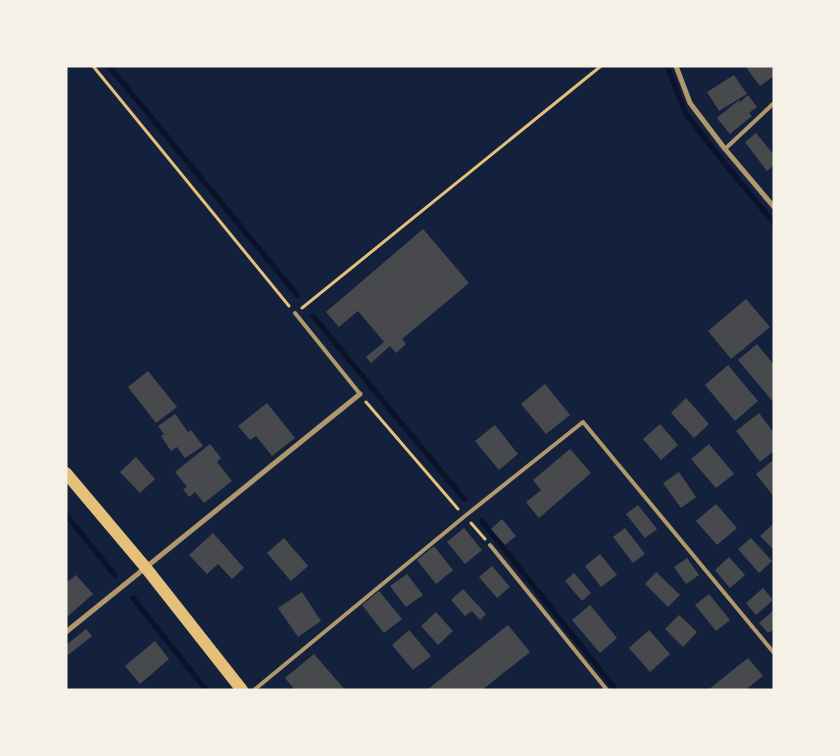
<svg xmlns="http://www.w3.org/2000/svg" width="840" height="756" font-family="Lora,serif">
<rect width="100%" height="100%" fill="#14213d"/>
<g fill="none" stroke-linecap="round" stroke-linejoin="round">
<g stroke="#0b132b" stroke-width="5.5">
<polyline points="109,66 297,295"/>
<polyline points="667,66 686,114 726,165 774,223"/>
<polyline points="313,316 464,499"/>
<polyline points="66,515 115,575"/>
<polyline points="482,521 616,690"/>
<polyline points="133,598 206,690"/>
</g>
</g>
<g fill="#48494c">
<polygon points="745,66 774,66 774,76 760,86"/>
<polygon points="734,75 747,94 719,111 707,92"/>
<polygon points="748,95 757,107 749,113 752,116 730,134 717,118 739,100 740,102"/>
<polygon points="756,133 774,155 774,165 767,171 745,142"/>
<polygon points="423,229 469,283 402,339 406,344 396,353 390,346 371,363 366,357 384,342 358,311 339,327 326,312"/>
<polygon points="746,299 770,327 731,359 708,331"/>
<polygon points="757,344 774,365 774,403 738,360"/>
<polygon points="728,365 758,401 735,421 705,385"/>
<polygon points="148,371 177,407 156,423 128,387"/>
<polygon points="545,384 570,415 546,434 521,404"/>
<polygon points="686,398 709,424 694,438 671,413"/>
<polygon points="267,403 295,438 272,456 256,436 250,440 238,426"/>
<polygon points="759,413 774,433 774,451 760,462 736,431"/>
<polygon points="175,414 188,432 191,430 203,446 185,458 177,447 171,451 161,436 164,434 158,426"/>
<polygon points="660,424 678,445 661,460 643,439"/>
<polygon points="495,425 518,454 499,470 475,441"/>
<polygon points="210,444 221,458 217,462 232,481 204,503 195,492 189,497 183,489 187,487 175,472"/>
<polygon points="709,444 734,474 716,488 691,459"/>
<polygon points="570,449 591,473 539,518 526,502 541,490 533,480"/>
<polygon points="136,457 155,479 140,493 120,472"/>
<polygon points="773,460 774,461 774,497 756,474"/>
<polygon points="679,472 696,497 681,508 663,483"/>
<polygon points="716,504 737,528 717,545 696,521"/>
<polygon points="638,505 657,529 645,538 626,514"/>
<polygon points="502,519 516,536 505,545 491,529"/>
<polygon points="774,523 774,550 760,536"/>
<polygon points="464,528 482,550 465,564 447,542"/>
<polygon points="625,528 645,554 633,563 613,537"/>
<polygon points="213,533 244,568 232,579 218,564 207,574 189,555"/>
<polygon points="284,538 308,566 291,581 267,553"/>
<polygon points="751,538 772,561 759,573 738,549"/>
<polygon points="434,546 453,570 436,584 417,560"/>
<polygon points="600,554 617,575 601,587 585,566"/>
<polygon points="729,557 745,575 730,588 715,570"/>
<polygon points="687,558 699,575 686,584 674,567"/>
<polygon points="492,566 510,587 497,598 479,577"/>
<polygon points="656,572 680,595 668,607 645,584"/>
<polygon points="574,573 591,593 582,601 565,581"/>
<polygon points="407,574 423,595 406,607 390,586"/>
<polygon points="76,575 93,594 66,618 66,583"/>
<polygon points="763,588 773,600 756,615 746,603"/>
<polygon points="463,589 486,614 480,620 472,611 465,616 451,600"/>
<polygon points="379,591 402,619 384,633 362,605"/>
<polygon points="302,592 321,621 298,637 278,608"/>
<polygon points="709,594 730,620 716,631 695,605"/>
<polygon points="590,605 617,638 600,653 572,620"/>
<polygon points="774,610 774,629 768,633 759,623"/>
<polygon points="436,612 453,631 438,645 421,626"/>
<polygon points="679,615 697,632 683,647 665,629"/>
<polygon points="508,625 530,652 482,690 427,690"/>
<polygon points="86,629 92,636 68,655 66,653 66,645"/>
<polygon points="409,630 431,656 413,670 392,645"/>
<polygon points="649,630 670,654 650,672 629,648"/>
<polygon points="155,641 169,659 140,684 125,666"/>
<polygon points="314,654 345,690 295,690 285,678"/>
<polygon points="748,658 763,676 745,690 708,690"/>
</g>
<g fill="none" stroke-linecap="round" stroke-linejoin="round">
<g stroke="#e5c07b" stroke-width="3">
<polyline points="93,66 289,306"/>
<polyline points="302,308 601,66"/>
<polyline points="366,402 458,509"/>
<polyline points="471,523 485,539"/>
</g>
<g stroke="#b1986c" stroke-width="4">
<polyline points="725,149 774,103"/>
<polyline points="295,313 360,394"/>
<polyline points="490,545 607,690"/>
<polyline points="254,690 465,516 583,422 774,653"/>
</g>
<g stroke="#b1986c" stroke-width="5">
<polyline points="676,66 690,103 725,149 774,207"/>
<polyline points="66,632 360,394"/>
</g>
<polyline stroke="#e5c07b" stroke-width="12" points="66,473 146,568 242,690"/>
</g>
<rect width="840" height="756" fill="none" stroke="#f6f1e7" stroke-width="135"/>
</svg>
